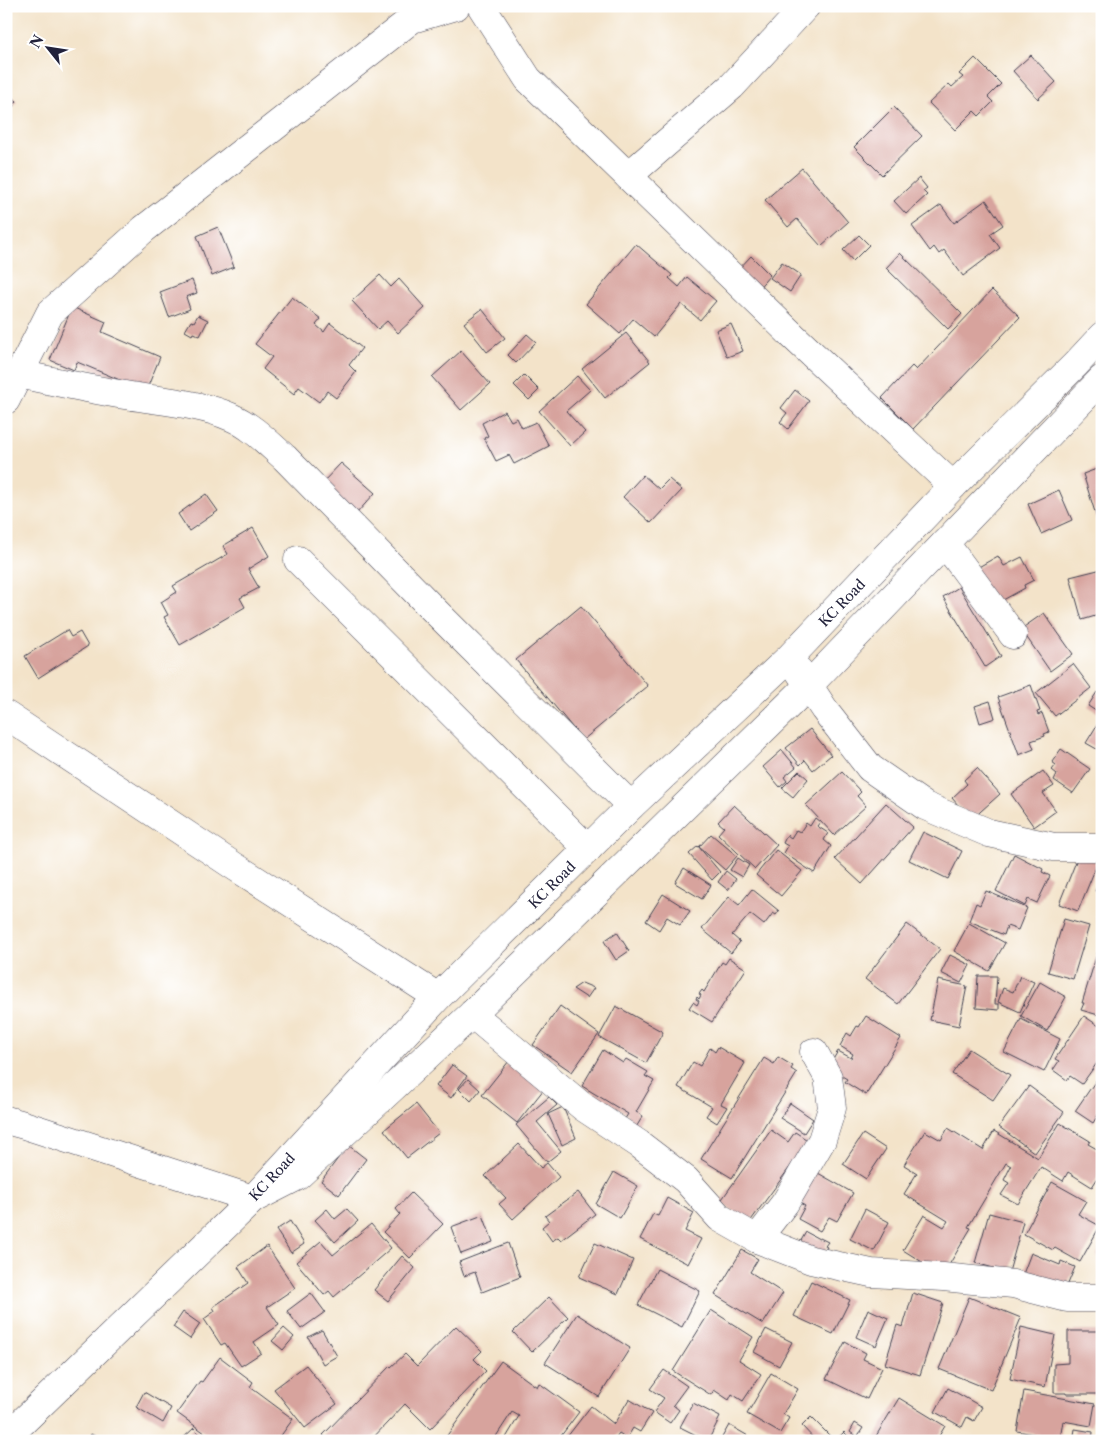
<svg xmlns="http://www.w3.org/2000/svg" width="1108" height="1447" font-family="'Libre Caslon Text',serif">
<rect width="100%" height="100%" fill="#fff"/>
<filter id="ink" filterUnits="userSpaceOnUse"><feTurbulence type="fractalNoise" baseFrequency=".02" numOctaves="2"/><feDisplacementMap in="SourceGraphic" scale="10" xChannelSelector="R" yChannelSelector="G"/><feConvolveMatrix kernelMatrix="1 2 1 2 8 2 1 2 1" color-interpolation-filters="sRGB"/></filter>
<filter id="wash" filterUnits="userSpaceOnUse"><feTurbulence type="fractalNoise" baseFrequency=".0096" numOctaves="4" result="noise"/><feDisplacementMap in="SourceGraphic" scale="20" xChannelSelector="R" yChannelSelector="G"/><feGaussianBlur stdDeviation="1.12" result="paint"/><feColorMatrix in="noise" values="0 0 0 0 0 0 0 0 0 0 0 0 0 0 0 0 0 1.4 0 .05"/><feComposite in="paint" operator="in"/></filter>
<g filter="url(#wash)">
<rect width="100%" height="100%" fill="#f3e3c9"/>
<g id="blocks">
<g fill="#d7a39d">
<polygon points="1031,55 1056,82 1038,99 1013,71"/>
<polygon points="975,58 1001,84 988,97 993,102 979,116 974,111 955,130 929,103 949,84 952,87 963,77 959,74"/>
<polygon points="6,93 17,101 6,116"/>
<polygon points="894,107 922,136 882,175 854,147"/>
<polygon points="802,168 848,222 821,246 797,219 788,227 765,200"/>
<polygon points="919,178 927,188 923,191 927,195 906,214 894,201"/>
<polygon points="986,200 1003,225 990,234 1000,248 963,276 944,250 939,254 934,247 930,251 912,226 941,205 954,223"/>
<polygon points="218,227 234,267 212,276 197,236"/>
<polygon points="859,235 869,245 853,261 843,250"/>
<polygon points="636,244 672,275 669,278 679,287 687,277 716,301 700,320 681,304 654,337 633,319 620,334 586,304"/>
<polygon points="900,253 962,314 948,329 886,268"/>
<polygon points="751,256 770,275 757,290 737,271"/>
<polygon points="782,262 801,275 790,292 770,278"/>
<polygon points="380,275 391,287 399,279 425,308 398,333 387,321 378,329 352,301"/>
<polygon points="192,280 197,293 186,297 190,309 169,317 160,292"/>
<polygon points="992,290 1020,317 913,429 882,398 912,366 916,370"/>
<polygon points="292,297 321,319 316,325 324,332 330,323 362,348 349,365 356,372 336,398 327,391 319,402 299,387 294,394 263,369 272,357 255,344"/>
<polygon points="72,307 106,322 102,332 160,357 146,391 77,362 74,370 50,360"/>
<polygon points="482,309 505,338 487,352 464,323"/>
<polygon points="198,315 208,320 200,336 193,333 192,335 185,331 191,321 194,322"/>
<polygon points="731,324 743,351 727,357 716,330"/>
<polygon points="626,333 650,362 605,398 582,369"/>
<polygon points="527,334 536,342 516,363 508,355"/>
<polygon points="461,351 490,384 461,410 432,377"/>
<polygon points="524,375 539,390 529,400 514,385"/>
<polygon points="577,376 590,390 566,411 585,432 570,446 539,411"/>
<polygon points="795,390 809,401 788,429 780,422 787,413 781,408"/>
<polygon points="505,411 511,421 517,418 522,428 536,422 549,446 514,464 509,455 496,461 484,438 488,436 482,423"/>
<polygon points="341,463 375,493 356,514 322,483"/>
<polygon points="1102,467 1102,524 1099,525 1083,474"/>
<polygon points="643,475 659,489 669,479 682,490 651,523 623,497"/>
<polygon points="1059,490 1072,520 1041,534 1028,504"/>
<polygon points="206,494 218,511 189,531 178,514"/>
<polygon points="253,528 269,556 248,569 259,588 240,598 245,607 180,645 164,617 168,615 161,602 177,592 173,586 228,554 223,546"/>
<polygon points="998,556 1004,566 1022,557 1034,580 1024,585 1025,588 994,605 975,569"/>
<polygon points="1102,569 1102,614 1082,620 1070,577"/>
<polygon points="959,587 1001,656 985,667 943,597"/>
<polygon points="581,606 648,686 583,740 516,660"/>
<polygon points="1044,613 1073,654 1050,671 1021,629"/>
<polygon points="67,630 71,637 80,632 88,646 38,678 25,656"/>
<polygon points="1073,664 1091,688 1055,716 1036,693"/>
<polygon points="1031,685 1040,711 1037,712 1038,715 1042,713 1049,732 1044,734 1045,736 1031,741 1034,749 1019,755 998,697"/>
<polygon points="1097,692 1102,695 1102,715 1088,706"/>
<polygon points="990,701 995,718 980,723 975,706"/>
<polygon points="1102,717 1102,752 1086,743"/>
<polygon points="810,729 831,755 813,770 805,760 800,765 786,748"/>
<polygon points="1061,749 1090,769 1073,793 1054,780 1057,774 1052,770 1056,765 1052,762"/>
<polygon points="782,750 796,767 784,777 787,781 780,787 763,767"/>
<polygon points="977,768 1000,794 971,820 952,798 967,784 964,780"/>
<polygon points="799,771 808,779 793,797 782,788"/>
<polygon points="1043,771 1054,786 1043,793 1056,811 1034,827 1011,794"/>
<polygon points="842,772 861,792 857,796 866,806 834,835 806,805"/>
<polygon points="886,803 913,827 862,884 835,859"/>
<polygon points="734,805 777,845 755,869 718,834 724,827 718,822"/>
<polygon points="815,818 820,822 817,826 828,833 824,840 831,846 814,873 784,853 788,846 783,843 787,835 791,838 796,830 800,832 806,823 810,826"/>
<polygon points="923,832 962,851 948,879 909,860"/>
<polygon points="711,834 737,856 725,870 699,847"/>
<polygon points="698,846 720,872 712,880 689,854"/>
<polygon points="776,850 802,871 781,896 756,875"/>
<polygon points="1014,854 1043,869 1042,872 1050,876 1037,903 1028,899 1025,906 996,891"/>
<polygon points="1079,854 1098,862 1078,911 1059,904"/>
<polygon points="738,858 749,865 742,877 730,870"/>
<polygon points="684,868 711,885 702,899 675,883"/>
<polygon points="726,871 736,879 728,890 718,882"/>
<polygon points="1102,875 1102,894 1095,891"/>
<polygon points="752,889 779,911 776,915 773,913 764,925 750,914 732,935 740,942 731,953 702,929 729,897 739,905"/>
<polygon points="986,891 1027,908 1018,930 1007,926 1004,935 969,921 976,903 980,905"/>
<polygon points="663,894 690,911 680,925 667,917 659,930 646,921"/>
<polygon points="1064,919 1089,926 1073,979 1048,972"/>
<polygon points="969,923 1005,943 989,971 954,951"/>
<polygon points="907,924 940,949 898,1004 865,979"/>
<polygon points="617,932 629,951 616,960 604,941"/>
<polygon points="1101,941 1102,941 1102,1016 1081,1010 1084,1003 1082,1003"/>
<polygon points="950,955 970,965 961,983 941,973"/>
<polygon points="729,958 746,969 712,1022 689,1008 693,1002 697,1005 699,1001 696,999 697,997 699,999 701,995 699,994 702,990 704,992 722,962 725,964"/>
<polygon points="978,976 997,976 995,1004 999,1004 999,1010 976,1008"/>
<polygon points="1020,976 1034,982 1020,1012 998,1002 1003,988 1013,992"/>
<polygon points="938,980 967,986 959,1026 930,1020"/>
<polygon points="1040,982 1066,997 1047,1031 1021,1016"/>
<polygon points="582,983 594,988 587,998 573,989"/>
<polygon points="560,1006 599,1034 572,1072 533,1045"/>
<polygon points="616,1006 663,1032 646,1063 599,1037"/>
<polygon points="866,1016 901,1038 866,1095 845,1082 847,1079 828,1068 838,1051 851,1058 853,1054 840,1046 847,1033 851,1036 857,1026 859,1027"/>
<polygon points="1084,1016 1102,1028 1102,1056 1082,1084 1070,1076 1067,1080 1053,1070 1059,1061 1055,1059"/>
<polygon points="1021,1019 1060,1039 1044,1072 1004,1052"/>
<polygon points="718,1047 745,1063 721,1104 727,1107 717,1123 706,1116 712,1107 678,1087 693,1062 700,1066 710,1048 715,1052"/>
<polygon points="969,1049 1010,1075 993,1100 952,1074"/>
<polygon points="603,1050 623,1063 626,1059 648,1072 645,1076 654,1081 636,1112 643,1116 630,1137 618,1130 628,1114 582,1086"/>
<polygon points="513,1056 548,1084 517,1123 482,1095"/>
<polygon points="778,1057 793,1066 791,1069 797,1073 732,1178 701,1159 764,1058 774,1064"/>
<polygon points="452,1065 467,1076 451,1098 436,1086"/>
<polygon points="468,1079 480,1090 471,1101 459,1089"/>
<polygon points="1097,1079 1102,1082 1102,1104 1100,1103 1097,1107 1101,1110 1093,1123 1075,1111"/>
<polygon points="1029,1086 1064,1112 1035,1153 999,1127"/>
<polygon points="549,1097 557,1105 537,1122 561,1151 547,1162 516,1125"/>
<polygon points="790,1103 813,1119 804,1133 780,1118"/>
<polygon points="416,1104 439,1133 407,1158 384,1130"/>
<polygon points="563,1107 576,1138 562,1145 548,1114"/>
<polygon points="1060,1123 1090,1141 1088,1144 1102,1152 1102,1171 1092,1187 1068,1172 1063,1181 1041,1167 1018,1204 1001,1195 1009,1183 1004,1180 1011,1166 1006,1163 968,1227 971,1228 943,1275 903,1250 924,1215 944,1227 948,1221 904,1194 917,1173 904,1165 925,1131 941,1140 948,1128 983,1150 994,1131 1038,1158"/>
<polygon points="771,1130 788,1142 795,1132 809,1141 749,1223 720,1202"/>
<polygon points="863,1134 886,1149 866,1179 843,1164"/>
<polygon points="519,1144 541,1168 547,1163 559,1177 513,1219 499,1204 506,1198 485,1176"/>
<polygon points="348,1145 366,1159 339,1195 321,1181"/>
<polygon points="811,1169 853,1193 837,1221 829,1217 820,1231 798,1219 805,1206 793,1199"/>
<polygon points="614,1172 638,1186 620,1218 596,1204"/>
<polygon points="1052,1182 1086,1201 1078,1214 1100,1226 1080,1262 1055,1248 1053,1250 1024,1234"/>
<polygon points="578,1192 595,1214 561,1240 558,1237 552,1241 542,1227 549,1221 545,1216"/>
<polygon points="411,1193 443,1224 410,1258 383,1232 400,1214 396,1209"/>
<polygon points="667,1198 694,1213 685,1231 701,1239 688,1264 640,1239 653,1214 658,1216"/>
<polygon points="327,1209 335,1219 347,1209 358,1221 335,1242 315,1220"/>
<polygon points="865,1209 889,1222 874,1251 850,1239"/>
<polygon points="989,1213 1023,1222 1009,1272 975,1263"/>
<polygon points="483,1215 493,1242 461,1254 451,1227"/>
<polygon points="290,1221 304,1244 291,1253 276,1230"/>
<polygon points="371,1224 391,1248 334,1297 329,1291 324,1295 296,1262 321,1241 333,1255"/>
<polygon points="806,1232 819,1239 820,1238 828,1242 825,1246 827,1247 822,1257 799,1244"/>
<polygon points="1101,1240 1102,1240 1102,1258 1097,1256"/>
<polygon points="508,1243 520,1277 482,1292 475,1272 464,1276 459,1262"/>
<polygon points="595,1243 633,1260 618,1294 579,1277"/>
<polygon points="267,1246 295,1288 267,1307 279,1325 254,1342 261,1353 241,1366 225,1343 221,1345 204,1319 215,1311 213,1307 248,1283 238,1267"/>
<polygon points="742,1250 758,1259 750,1272 783,1293 763,1324 715,1295"/>
<polygon points="1031,1253 1060,1265 1061,1261 1075,1267 1065,1291 1023,1274"/>
<polygon points="402,1256 415,1268 388,1301 374,1290"/>
<polygon points="657,1269 700,1291 682,1327 638,1305"/>
<polygon points="811,1281 850,1300 833,1334 794,1316"/>
<polygon points="311,1293 325,1312 301,1329 287,1311"/>
<polygon points="913,1293 943,1303 920,1375 885,1364 897,1325 903,1327"/>
<polygon points="549,1297 568,1317 532,1352 513,1332"/>
<polygon points="969,1297 1021,1318 991,1390 939,1369"/>
<polygon points="868,1309 888,1318 876,1346 856,1337"/>
<polygon points="711,1310 753,1337 739,1360 761,1374 743,1401 732,1394 729,1400 714,1390 711,1395 673,1371"/>
<polygon points="183,1312 200,1324 190,1339 173,1327"/>
<polygon points="577,1314 630,1348 599,1397 545,1363"/>
<polygon points="456,1326 482,1351 474,1359 486,1371 430,1429 405,1404 370,1441 328,1441 323,1435 390,1366 391,1367 405,1354 417,1366"/>
<polygon points="1021,1327 1055,1335 1045,1387 1010,1379"/>
<polygon points="284,1328 294,1337 283,1350 272,1341"/>
<polygon points="766,1329 792,1342 779,1366 754,1352"/>
<polygon points="322,1330 337,1356 323,1364 308,1337"/>
<polygon points="1068,1331 1102,1331 1102,1394 1066,1394 1066,1393 1054,1393 1054,1364 1068,1363"/>
<polygon points="845,1342 866,1353 863,1359 882,1368 867,1399 826,1379"/>
<polygon points="220,1357 253,1382 250,1387 293,1419 277,1441 231,1441 223,1435 218,1441 216,1441 177,1413 200,1381 202,1382"/>
<polygon points="501,1361 537,1387 539,1383 579,1412 557,1441 504,1441 519,1416 512,1412 493,1441 443,1441"/>
<polygon points="306,1365 337,1404 305,1428 274,1389"/>
<polygon points="664,1370 687,1386 673,1405 679,1410 670,1423 654,1412 664,1398 650,1389"/>
<polygon points="771,1373 798,1389 783,1414 789,1418 780,1433 747,1414"/>
<polygon points="948,1388 982,1407 974,1421 967,1417 962,1427 935,1412"/>
<polygon points="1024,1391 1095,1404 1091,1426 1063,1421 1060,1439 1017,1431"/>
<polygon points="144,1392 171,1408 163,1423 136,1407"/>
<polygon points="899,1398 945,1426 936,1441 873,1441"/>
<polygon points="629,1399 652,1413 640,1432 633,1428 627,1438 619,1433 613,1441 568,1441 569,1439 567,1437 591,1406 614,1424"/>
<polygon points="693,1403 720,1417 708,1441 680,1427"/>
<polygon points="811,1417 831,1437 827,1441 816,1441 802,1426"/>
<polygon points="855,1423 863,1428 857,1437 850,1432"/>
<polygon points="729,1425 757,1441 720,1441"/>
<polygon points="194,1428 206,1441 180,1441"/>
<polygon points="1075,1429 1093,1432 1092,1441 1073,1441"/>
<polygon points="844,1432 850,1438 848,1441 835,1441"/>
<polygon points="91,1434 104,1441 88,1441"/>
</g>
</g>
</g>
<g filter="url(#ink)">
<use href="#blocks" fill-opacity="0" stroke="#413f50" stroke-width="1"/>
<g fill="none" stroke-linecap="round" stroke-linejoin="round">
<g stroke="#413f50" stroke-width="29">
<g id="minor">
<polyline points="481,6 528,79 794,337 953,486"/>
<polyline points="628,176 732,86 806,6"/>
<path d="M19 374C56 382 93 390 131 396 162 401 203 404 231 417 252 426 269 444 285 458L432 608 631 806"/>
<polyline points="6,400 50,313 144,229 412,19 456,6"/>
<polyline points="945,543 1013,635"/>
<polyline points="298,560 588,849"/>
<polyline points="799,671 824,709 870,768 925,806 989,833 1054,847 1102,847"/>
<polyline points="6,715 234,866 438,997"/>
<polyline points="472,1014 583,1107 639,1144 686,1180 720,1218 757,1239 811,1260 871,1273 943,1277 1013,1284 1067,1298 1102,1298"/>
<polyline points="6,1120 24,1125 253,1199 298,1176 472,1014 809,685 1102,379"/>
<polyline points="757,1239 785,1203 822,1140 832,1108 830,1092 828,1077 814,1052"/>
<polyline points="6,1438 253,1199 438,997 631,806 790,657 953,486 1076,364 1102,336"/>
</g>
</g>
<use href="#minor" stroke="#fff" stroke-width="28"/>
</g>
</g>
<g text-anchor="middle" dominant-baseline="central" stroke-width="5" stroke-linejoin="round" paint-order="stroke">
<g font-size="14" fill="#22223b" stroke="#fff">
<text transform="translate(842 603) rotate(-46)">KC Road</text>
<text transform="translate(552 885) rotate(-45)">KC Road</text>
<text transform="translate(272 1177) rotate(-47)">KC Road</text>
</g>
</g>
<rect width="1108" height="1447" fill="none" stroke="#fff" stroke-width="25"/>
<g transform="translate(48 48) rotate(300)" stroke="#ffffff" stroke-width="4" paint-order="stroke">
<path d="M0-4L9 19L0 12L-9 19Z" fill="#22223b"/>
<text y="-8" font-size="14" font-weight="bold" text-anchor="middle" fill="#22223b">N</text>
</g>
</svg>
